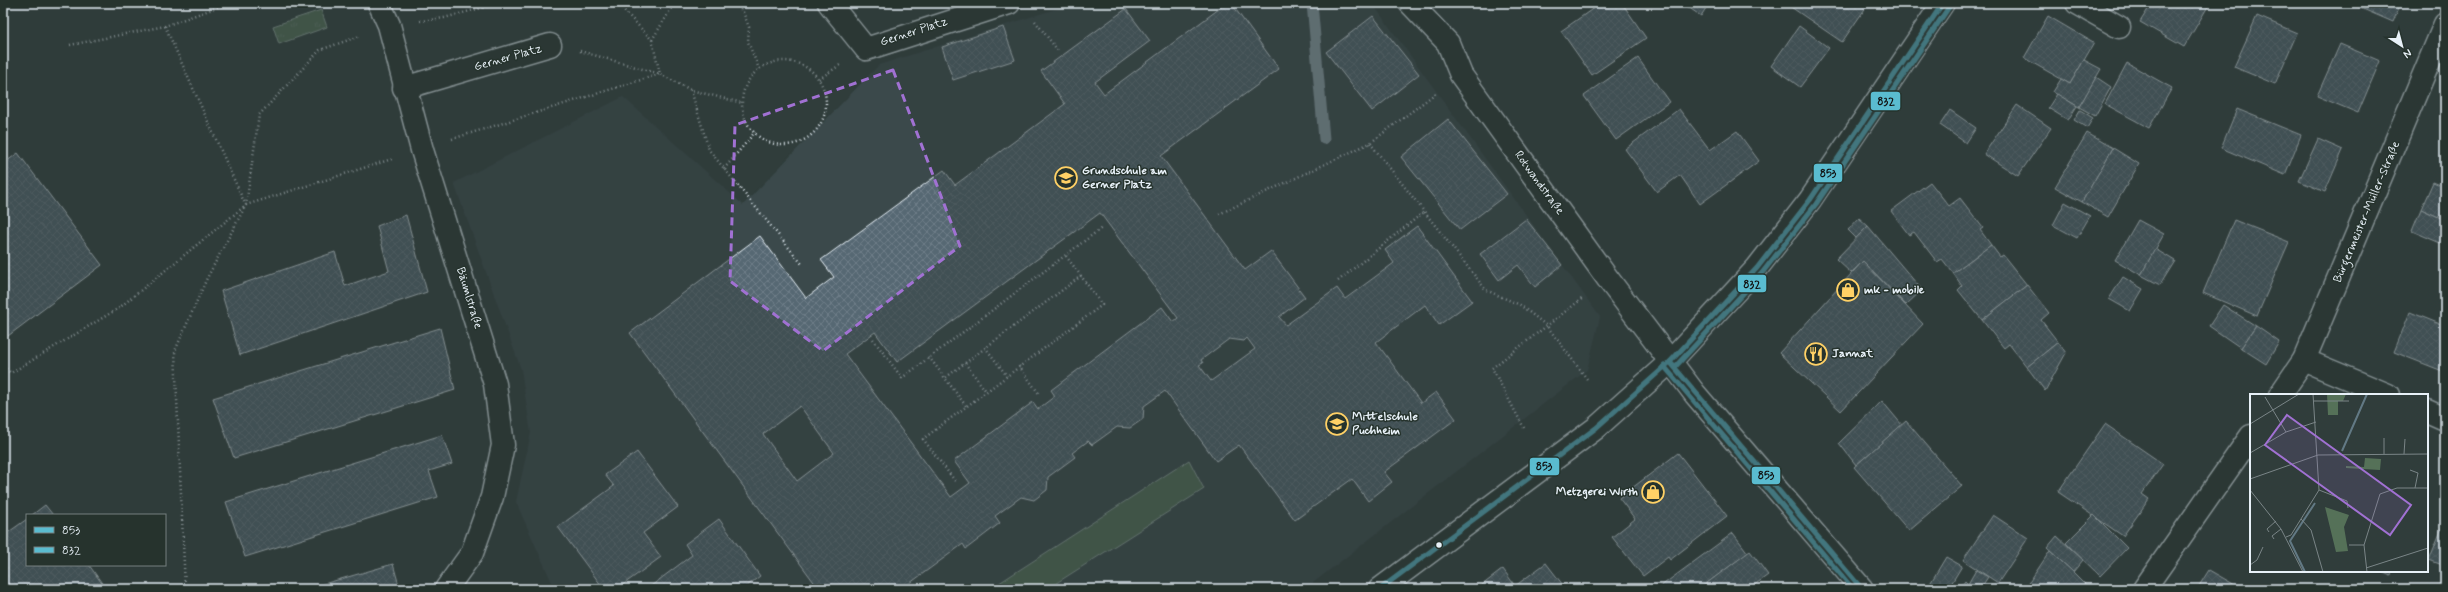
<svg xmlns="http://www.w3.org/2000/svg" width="2448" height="592" font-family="Mynerve,sans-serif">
<defs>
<pattern id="grass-tufts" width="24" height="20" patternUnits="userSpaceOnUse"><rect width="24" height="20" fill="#557158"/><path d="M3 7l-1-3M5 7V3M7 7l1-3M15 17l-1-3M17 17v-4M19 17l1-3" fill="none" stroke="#6d8671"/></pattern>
<pattern id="building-cross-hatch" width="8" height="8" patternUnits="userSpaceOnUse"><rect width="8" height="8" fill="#566773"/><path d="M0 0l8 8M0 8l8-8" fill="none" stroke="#6e7d88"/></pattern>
</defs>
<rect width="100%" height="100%" fill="#303d3b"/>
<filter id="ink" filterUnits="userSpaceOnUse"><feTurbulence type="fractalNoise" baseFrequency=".025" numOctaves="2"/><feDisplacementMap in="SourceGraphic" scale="8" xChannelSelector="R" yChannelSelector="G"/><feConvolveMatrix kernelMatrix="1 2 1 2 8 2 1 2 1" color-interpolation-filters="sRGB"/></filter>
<g filter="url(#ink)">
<polygon fill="#3b4a4c" points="1075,3 1372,3 1600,317 1587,370 1305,589 555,589 516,502 531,433 521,369 454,183 623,97 743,205 879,65"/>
<polygon fill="url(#grass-tufts)" stroke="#9eb1a8" points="321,10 327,27 279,44 273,26"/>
<polygon fill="#557158" stroke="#9eb1a8" points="1189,460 1204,489 1047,589 990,589"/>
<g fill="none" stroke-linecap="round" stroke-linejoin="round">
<polyline stroke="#98a9b2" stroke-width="11" points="1312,3 1324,139"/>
</g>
<g fill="url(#building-cross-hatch)" stroke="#e8f1f8" fill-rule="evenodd">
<path d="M1227 3H1231L1279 69 1161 156 1245 270 1271 251 1305 297 1279 317 1286 325 1337 288 1345 299 1394 263 1385 250 1417 226 1472 301 1439 325 1425 305 1376 342 1421 403 1436 392 1456 419 1384 472 1392 482 1368 501 1352 479 1295 520 1239 445 1216 461 1165 391 1144 406 1143 419 1130 428 1117 427 1092 445 1088 441 1072 453 1075 457 1048 477 1047 490 1034 500 1021 497 995 516 1000 523 966 549 963 544 902 589H819L630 333 760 236 806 298 834 277 821 260 944 170 955 185 1065 104 1041 71 1126 9 1150 41 1095 82 1104 94ZM1100 213 1178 318 1173 322 1162 307 1051 390 1055 396 1038 409 1033 402 954 461 970 483 951 497 845 354 875 332 897 362ZM1247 338 1255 349 1211 381 1199 365 1203 363 1201 360 1229 339 1244 341ZM800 406 834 453 797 481 763 434Z"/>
<polygon points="1601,3 1622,3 1646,38 1592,75 1561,31"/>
<polygon points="1691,3 1709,3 1701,16 1688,7"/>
<polygon points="1785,3 1869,3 1842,42"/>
<polygon points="2152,3 2210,3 2184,47 2140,22"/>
<polygon points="2349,3 2401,3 2393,22"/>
<polygon points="1373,16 1419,74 1372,111 1326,52"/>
<polygon points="2048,16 2094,43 2070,84 2024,58"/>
<polygon points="2257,16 2297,33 2275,84 2234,67"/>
<polygon points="1799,26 1829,48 1800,87 1771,66"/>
<polygon points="1003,27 1015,60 953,80 942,47"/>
<polygon points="2340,44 2380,61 2358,113 2317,96"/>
<polygon points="1638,58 1669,102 1616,140 1584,96"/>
<polygon points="2084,60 2101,69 2079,107 2053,92 2061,79 2070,84"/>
<polygon points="2127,63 2172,88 2149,128 2105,104"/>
<polygon points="2096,77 2111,87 2095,116 2079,107"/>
<polygon points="2057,94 2077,106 2068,120 2048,108"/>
<polygon points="2017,105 2051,128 2018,176 1984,154"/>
<polygon points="1679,109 1710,150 1737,131 1759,161 1700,204 1680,175 1657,192 1625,149"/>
<polygon points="2237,109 2301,135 2285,175 2221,148"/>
<polygon points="1950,110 1976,128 1966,143 1940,125"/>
<polygon points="2080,110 2093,118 2087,128 2074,120"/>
<polygon points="2445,112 2445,124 2441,123"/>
<polygon points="1448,119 1507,194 1460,230 1401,157"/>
<polygon points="2087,133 2113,148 2082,202 2055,187"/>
<polygon points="2318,139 2343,150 2325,192 2299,181"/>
<polygon points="2113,148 2139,164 2108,217 2082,202"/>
<polygon points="18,153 102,265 4,339 3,164"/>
<polygon points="1930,182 1949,206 1960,198 1983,228 1980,230 1991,245 1953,273 1942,259 1937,262 1914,232 1909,235 1891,211"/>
<polygon points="2433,182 2445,187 2445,220 2421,209"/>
<polygon points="2065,202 2090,216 2077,238 2053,225"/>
<polygon points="2421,209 2445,220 2445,245 2412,231"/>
<polygon points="406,215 427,292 240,355 221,291 335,252 345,286 389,271 377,226"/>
<polygon points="1859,218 1868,226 1856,238 1848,230"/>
<polygon points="1526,219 1562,265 1535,287 1518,265 1499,280 1480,254"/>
<polygon points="2138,220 2164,234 2141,275 2115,260"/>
<polygon points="2234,220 2289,242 2257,316 2203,293"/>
<polygon points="1868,226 1922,290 1906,305 1863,261 1851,273 1836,259"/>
<polygon points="1991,245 2000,257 2003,255 2027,285 1982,320 1958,290 1962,286 1953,273"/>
<polygon points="2155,249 2175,261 2160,285 2141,275"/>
<polygon points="1863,261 1923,324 1841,411 1779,353"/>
<polygon points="2123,277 2143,289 2130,311 2109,299"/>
<polygon points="2027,285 2049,313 2041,320 2058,342 2027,367 2009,344 2004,348 1982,320"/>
<polygon points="2223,305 2256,326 2241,348 2209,326"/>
<polygon points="2410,312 2445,326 2445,372 2394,352"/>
<polygon points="2256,326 2279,342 2266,364 2241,348"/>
<polygon points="440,328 455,390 234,458 213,398"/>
<polygon points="2058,342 2066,353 2045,391 2027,367"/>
<polygon points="1882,401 1902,425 1856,465 1839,443"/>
<polygon points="1906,421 1962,486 1909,531 1854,467"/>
<polygon points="2105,424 2163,464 2142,494 2149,499 2123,536 2058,492"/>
<polygon points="442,435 452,464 429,471 438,497 245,557 226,502"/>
<polygon points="637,452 678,507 643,533 661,557 617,589 604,589 558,527 614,486 605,475"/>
<polygon points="1678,453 1727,516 1670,560 1668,557 1643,576 1612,537 1635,519 1619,498"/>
<polygon points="45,505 53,515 32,515"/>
<polygon points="1993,515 2028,538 1998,583 1963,560"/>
<polygon points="2094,515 2127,548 2100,576 2066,543"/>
<polygon points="27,519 27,565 89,565 106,589 3,589 3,536"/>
<polygon points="719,519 760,576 743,589 647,589 692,555 685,544"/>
<polygon points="2442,528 2445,529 2445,566 2429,560"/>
<polygon points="1733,533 1748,553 1699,589 1657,589"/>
<polygon points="2057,536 2083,560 2073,572 2047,548"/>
<polygon points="1750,551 1768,575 1749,589 1699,589"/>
<polygon points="2050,551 2073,572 2090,589 2028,589 2026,587"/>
<polygon points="1946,557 1962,566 1948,589 1931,589 1928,587"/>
<polygon points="1546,563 1566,589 1477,589 1503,569 1515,586"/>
<polygon points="393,564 400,589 306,589"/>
<polygon points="1976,570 1988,577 1980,589 1959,589 1965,581 1968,584"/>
<polygon points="2209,570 2242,589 2197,589"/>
<polygon points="2381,571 2392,571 2391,575"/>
</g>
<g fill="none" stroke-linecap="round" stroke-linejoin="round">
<g stroke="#e8f1f8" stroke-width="25">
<g id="minor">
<polyline points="379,3 389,25 422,150 495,384 503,445 492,497 472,553 446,589"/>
<polyline points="829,3 866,49 1009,3"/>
<polyline points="1410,3 1448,43 1461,75 1608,279 1695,394 1862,589"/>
<polyline points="2077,3 2119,27"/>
<polyline points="404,88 550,45"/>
<polyline points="2304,360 2388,395"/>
<polyline points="2280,395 2304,360 2445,24"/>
<polyline points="2427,411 2445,419"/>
<polyline points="1380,589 1596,428 1670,362 1757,268 1810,200 1943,3"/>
<polyline points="2144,589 2251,436"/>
</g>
</g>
<g stroke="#e8f1f8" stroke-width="2.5" stroke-dasharray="1 3" stroke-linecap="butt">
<polyline points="735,3 743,12 749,27 748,42 759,69"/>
<polyline points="420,21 444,18 500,3"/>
<polyline points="1035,21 1059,52"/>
<polyline points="165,26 245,204"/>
<polyline points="652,40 671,9 677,3"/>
<polyline points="70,45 165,26 229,3"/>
<polyline points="580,51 660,74 691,90 742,103"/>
<circle cx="784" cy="103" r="42"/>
<polyline points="819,79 840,65"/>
<polyline points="691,90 709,150 802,264"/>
<polyline points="452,139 660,74 652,40 617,3"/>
<polyline points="1370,143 1486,290 1520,305 1547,326 1587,379"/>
<polyline points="724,169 755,132"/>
<polyline points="1219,214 1370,143 1436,93"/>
<polyline points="1066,256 1081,276"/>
<polyline points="1338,281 1424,212"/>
<polyline points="873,339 902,378 1103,227"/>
<polyline points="985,347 1007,376"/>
<polyline points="929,357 945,378"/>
<polyline points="965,363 986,391"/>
<polyline points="3,366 11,373 119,308 246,205 392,159"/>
<polyline points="1019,366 1040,395"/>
<polyline points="1524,428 1492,368 1583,298"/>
<polyline points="955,481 923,439 1102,305 1081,276 945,378 966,406"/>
<polyline points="185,589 175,351 207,278 246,205 259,115 320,50 360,36"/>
</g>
<use href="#minor" stroke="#26332d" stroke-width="22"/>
<g stroke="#26332d" stroke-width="8">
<g id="bus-1">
<polyline points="1670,362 1862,589"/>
<polyline points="1380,589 1596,428 1670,362 1757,268 1810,200 1943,3"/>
</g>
</g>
<g stroke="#26332d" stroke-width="8">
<g id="bus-2">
<polyline points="1664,366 1853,589"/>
<polyline points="1675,367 1762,273 1816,204 1949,7"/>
</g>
</g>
<use href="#bus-1" stroke="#5abcd0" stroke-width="5"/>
<use href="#bus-2" stroke="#5abcd0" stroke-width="5"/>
</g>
</g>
<path d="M0 0H2448V592H0ZM893 70 960 246 823 351 730 281 735 125Z" fill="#303d3b" fill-opacity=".55" fill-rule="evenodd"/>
<path fill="none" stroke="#a171d3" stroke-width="3" stroke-dasharray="8 5" stroke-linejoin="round" d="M893 70 960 246 823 351 730 281 735 125Z"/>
<defs>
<g id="school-ring" transform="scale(1.15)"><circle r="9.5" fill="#26332d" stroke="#ffd166" stroke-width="1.5"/><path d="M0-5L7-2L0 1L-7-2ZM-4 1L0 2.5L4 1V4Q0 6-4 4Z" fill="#ffd166"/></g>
<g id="shop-ring" transform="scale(1.15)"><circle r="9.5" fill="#26332d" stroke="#ffd166" stroke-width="1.5"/><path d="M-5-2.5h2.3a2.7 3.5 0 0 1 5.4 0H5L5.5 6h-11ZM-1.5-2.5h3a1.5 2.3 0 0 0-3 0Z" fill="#ffd166"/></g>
<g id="restaurant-ring" transform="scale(1.15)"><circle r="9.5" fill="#26332d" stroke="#ffd166" stroke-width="1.5"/><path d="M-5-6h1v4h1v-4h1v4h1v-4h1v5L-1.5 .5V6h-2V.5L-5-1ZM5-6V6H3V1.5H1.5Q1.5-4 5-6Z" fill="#ffd166"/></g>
</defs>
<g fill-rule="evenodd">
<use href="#school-ring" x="1066" y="178"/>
<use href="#shop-ring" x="1848" y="290"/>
<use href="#restaurant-ring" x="1816" y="354"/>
<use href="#school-ring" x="1337" y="424"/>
<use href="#shop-ring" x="1653" y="492"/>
</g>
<circle fill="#e8f1f8" stroke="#26332d" stroke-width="1.5" cx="1439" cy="545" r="3.5"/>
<g text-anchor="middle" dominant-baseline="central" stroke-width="3" stroke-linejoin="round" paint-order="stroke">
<g font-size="12" fill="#e8f1f8" stroke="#26332d">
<text transform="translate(914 32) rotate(-18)">Gerner Platz</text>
<text transform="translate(508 58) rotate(-16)">Gerner Platz</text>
<text transform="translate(1539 183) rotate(54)">Rotwandstraße</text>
<text transform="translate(2367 212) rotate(-67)">Bürgermeister-Müller-Straße</text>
<text transform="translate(469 298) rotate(73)">Bäumlstraße</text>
</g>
<g font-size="12" font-weight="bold" fill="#e8f1f8" stroke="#26332d" text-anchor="start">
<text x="1082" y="171">Grundschule am<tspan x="1082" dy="14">Gerner Platz</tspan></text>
<text x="1864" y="290">mk - mobile</text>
<text x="1832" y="354">Jannat</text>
<text x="1352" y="417">Mittelschule<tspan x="1352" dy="14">Puchheim</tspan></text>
<text x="1638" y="492" text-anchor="end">Metzgerei Wirth</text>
</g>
</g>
<g transform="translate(2250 394)">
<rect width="178" height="178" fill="#303d3b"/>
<path d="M77 0H96L93 7H88V21H78ZM75 113 99 121 94 133 98 157 86 158Z" fill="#557158"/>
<path d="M115 64 131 65 130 76 96 74V72L114 73Z" fill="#557158"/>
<path fill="none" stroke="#627984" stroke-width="2" d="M92 57 117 0M55 178 40 147 65 109"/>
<path fill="none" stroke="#7a8587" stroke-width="1" d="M15 3 36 38M64 7H99M0 30 49 0M0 59 36 38 66 28M134 60V44M154 60 155 45M160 76 168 79 165 94M0 85 68 61 178 60M0 96 31 135 53 178M69 96 97 107 98 114M51 125 61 136 73 178M19 138 17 135 26 127M36 143 41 141 69 96 63 0M24 145 22 142 31 135M99 151H114M0 171 7 166 13 153M116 174 178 154M117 178 114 151 130 100 147 94H178"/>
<path fill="#a171d3" fill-opacity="0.15" stroke="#a171d3" stroke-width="2" d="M37 21 161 111 140 141 15 51Z"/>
<rect width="178" height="178" fill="none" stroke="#e8f1f8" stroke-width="2"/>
</g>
<g stroke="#26332d" stroke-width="1.5">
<rect x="1870" y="91" width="31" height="20" rx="4" fill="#5abcd0"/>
<rect x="1813" y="163" width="30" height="20" rx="4" fill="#5abcd0"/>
<rect x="1737" y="274" width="30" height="19" rx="4" fill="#5abcd0"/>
<rect x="1529" y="457" width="31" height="19" rx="4" fill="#5abcd0"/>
<rect x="1751" y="466" width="30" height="19" rx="4" fill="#5abcd0"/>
</g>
<g font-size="11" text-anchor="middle" font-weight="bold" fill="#111">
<text x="1886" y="105">832</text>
<text x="1828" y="177">853</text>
<text x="1752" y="288">832</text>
<text x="1544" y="470">853</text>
<text x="1766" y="479">853</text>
</g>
<rect width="2448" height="592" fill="none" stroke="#26332d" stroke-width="16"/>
<rect x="8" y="8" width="2432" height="576" fill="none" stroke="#e8f1f8" stroke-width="1.5" filter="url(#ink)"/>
<rect x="26" y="514" width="140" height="52" fill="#26332d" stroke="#747f7e"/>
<rect x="34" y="527" width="20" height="6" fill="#5abcd0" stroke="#747f7e"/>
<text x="62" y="534" font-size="12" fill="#e8f1f8">853</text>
<rect x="34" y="547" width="20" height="6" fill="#5abcd0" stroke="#747f7e"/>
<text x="62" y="554" font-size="12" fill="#e8f1f8">832</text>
<g transform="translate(2402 46) rotate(144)" stroke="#26332d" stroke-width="3" paint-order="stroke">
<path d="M0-3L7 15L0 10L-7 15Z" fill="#e8f1f8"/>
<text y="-6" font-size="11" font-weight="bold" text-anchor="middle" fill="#e8f1f8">N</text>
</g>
</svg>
